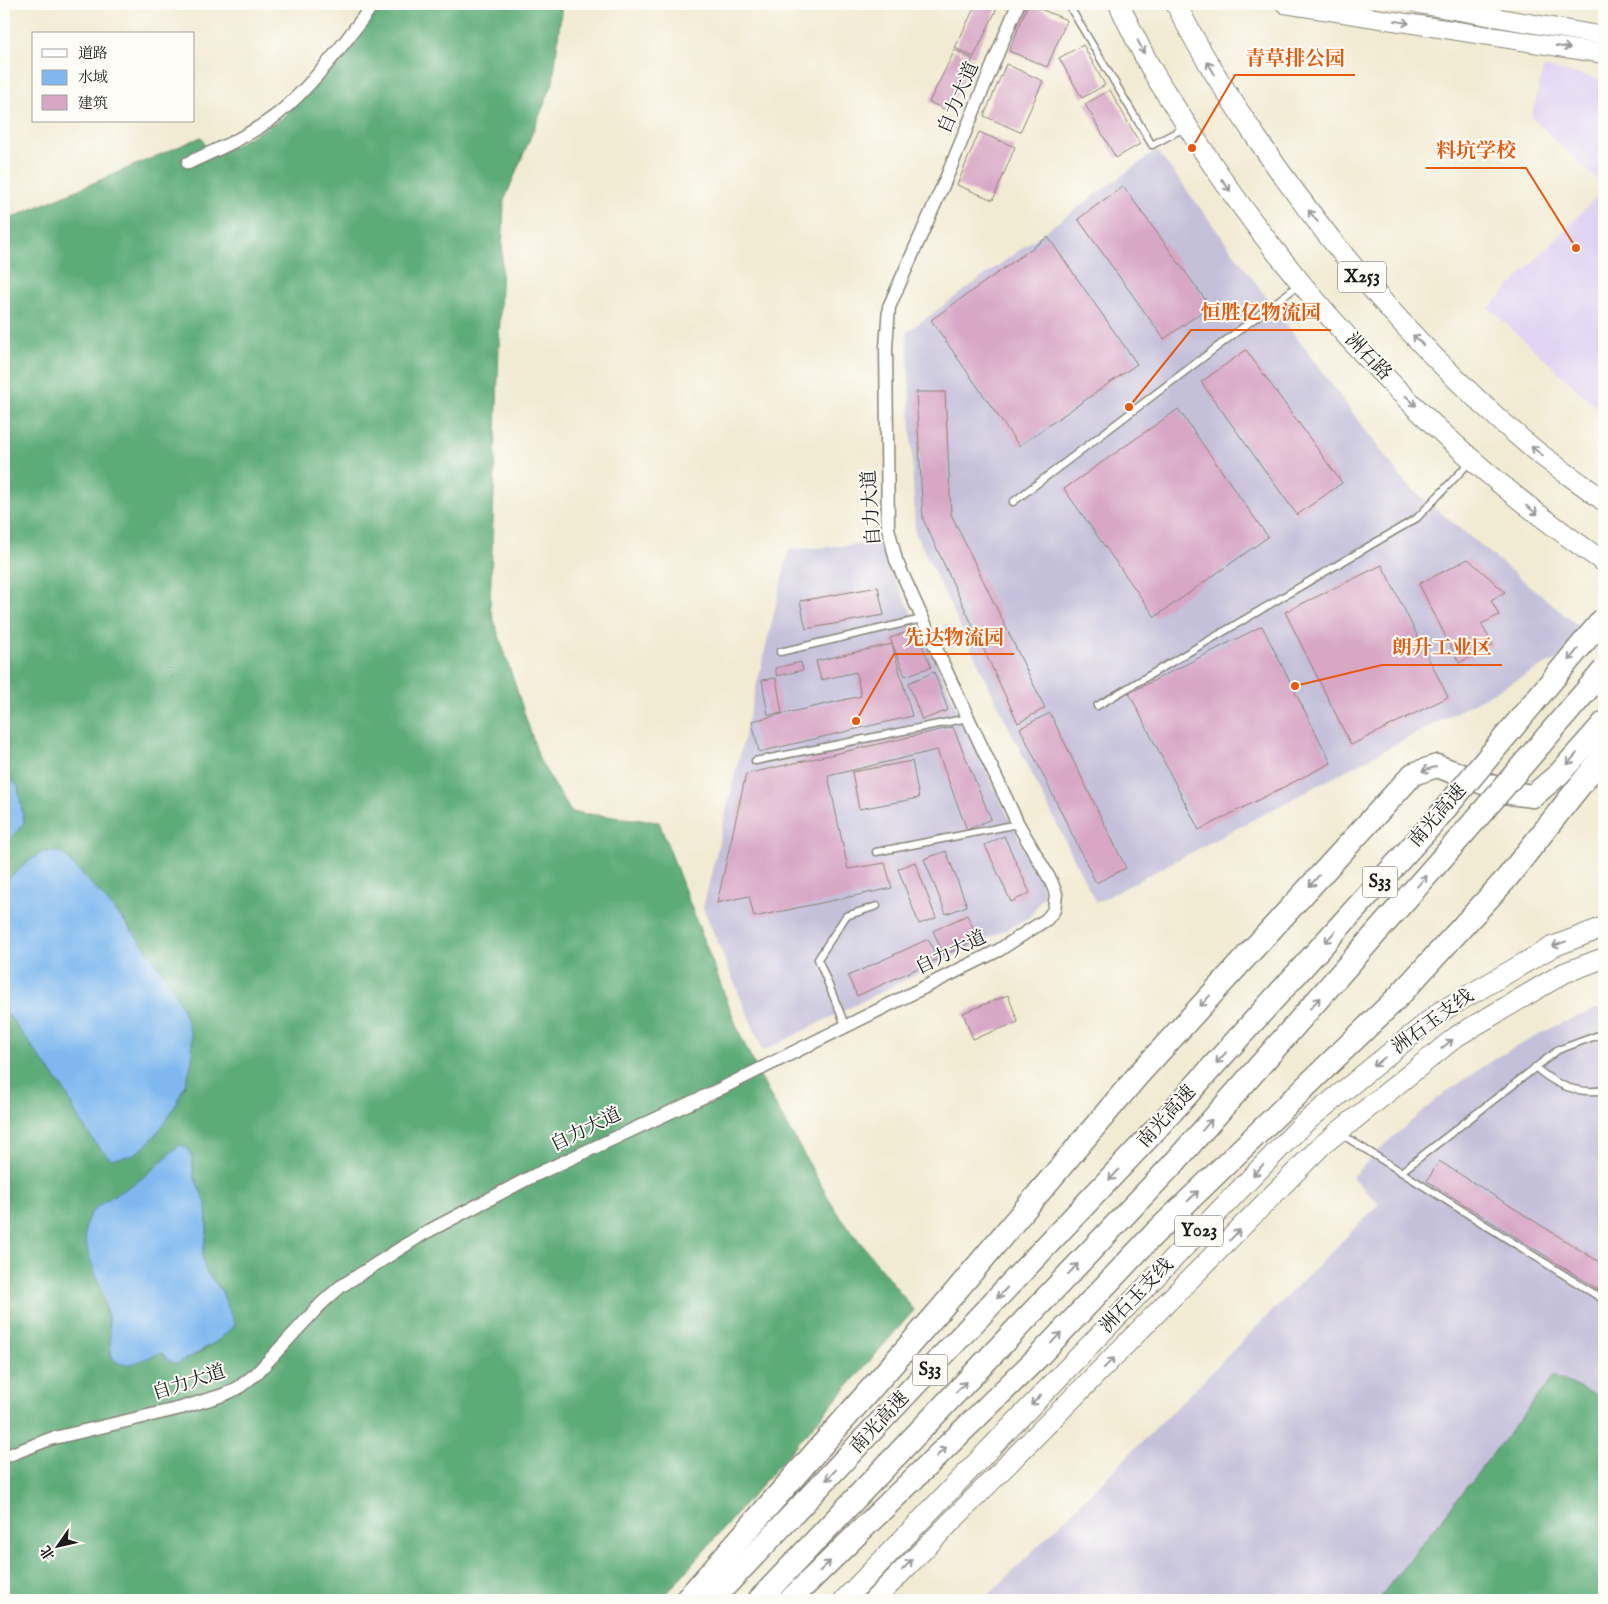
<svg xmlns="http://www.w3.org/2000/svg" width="1608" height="1604" font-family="'IM FELL English','Noto Serif SC',serif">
<rect width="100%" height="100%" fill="#fdfcf7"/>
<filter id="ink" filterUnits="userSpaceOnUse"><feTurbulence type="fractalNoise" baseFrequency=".02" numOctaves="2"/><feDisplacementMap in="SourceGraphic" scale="10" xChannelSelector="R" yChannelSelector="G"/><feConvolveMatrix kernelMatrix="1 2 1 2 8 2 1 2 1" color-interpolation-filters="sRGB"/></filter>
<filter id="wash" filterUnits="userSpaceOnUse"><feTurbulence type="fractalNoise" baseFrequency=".0096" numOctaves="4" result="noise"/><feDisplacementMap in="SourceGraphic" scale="20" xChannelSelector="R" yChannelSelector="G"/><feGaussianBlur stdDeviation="1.12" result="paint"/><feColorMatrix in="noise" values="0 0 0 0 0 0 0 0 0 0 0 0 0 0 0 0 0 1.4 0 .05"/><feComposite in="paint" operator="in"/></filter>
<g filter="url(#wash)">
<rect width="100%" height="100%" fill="#f2ebd3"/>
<g fill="#e1d4f3">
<polygon points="1544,67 1604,80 1604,187 1531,117"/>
<polygon points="1604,189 1604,414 1489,308"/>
</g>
<g fill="#c5c0da">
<polygon points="1157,150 1405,483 1594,639 1096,903 1011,732 915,532 907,332"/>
<polygon points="878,543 1045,893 1029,918 763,1051 703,908 789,550"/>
<polygon points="1604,1006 1604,1399 1554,1376 1380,1597 1381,1600 984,1600 1379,1204 1352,1177 1385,1144 1438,1098 1495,1058 1557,1025"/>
</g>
<g fill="#5dac78" stroke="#3c644a" fill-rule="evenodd">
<path d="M379 4H562L553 83 504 201 490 608 540 761 571 812 659 822 740 1035 767 1090 837 1213 914 1310 661 1600H4V1009L65 1091 79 1120 184 1089 192 1059 190 1031 168 980 125 921 102 896 26 863 4 883V846L24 823 18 786 4 774V221L201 137 212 158 281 119ZM170 1153 192 1157 194 1177 206 1203 207 1233 202 1255 205 1270 221 1290 234 1325 216 1342 192 1357 168 1360 162 1353 110 1355 112 1339 107 1316 87 1244 86 1231 92 1213 146 1176Z"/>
<polygon points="1554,1376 1604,1399 1604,1600 1381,1600 1380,1597"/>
</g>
<g fill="#7eb8ef" stroke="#4d6a86">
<polygon points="4,774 18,786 24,823 4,846"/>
<path d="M43 852H61C104 898 200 993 192 1060 189 1077 181 1094 173 1109 166 1123 145 1151 130 1156 124 1157 117 1158 111 1159L97 1145 79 1120 65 1091 4 1009V883L26 863Z"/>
<path d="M180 1145 187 1147 192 1157 194 1177 206 1203 207 1233 202 1255 205 1270 221 1290 235 1325 216 1342 177 1364 168 1360 162 1353C148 1355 127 1373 113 1359 110 1356 110 1329 109 1322 107 1312 105 1302 102 1292 96 1270 74 1234 92 1212 104 1198 131 1188 146 1175 158 1166 168 1154 180 1145Z"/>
</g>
<g id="blocks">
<g fill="#d8a7c6">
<polygon points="976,4 999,4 974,57 955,48"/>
<polygon points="1028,4 1067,20 1047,67 1009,51"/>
<polygon points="1083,45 1105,85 1082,98 1059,58"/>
<polygon points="955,50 973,59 948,111 929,102"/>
<polygon points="1006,64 1043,81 1020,132 984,116"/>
<polygon points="1110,90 1140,144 1116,158 1085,104"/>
<polygon points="979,132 1015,147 993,200 957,185"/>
<polygon points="1123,186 1210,306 1164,339 1078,219"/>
<polygon points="1048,237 1137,364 1019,446 931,320"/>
<polygon points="1246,350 1342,483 1297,515 1201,382"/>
<polygon points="916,392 945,392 951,514 1045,708 1018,723 923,519"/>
<polygon points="1178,409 1268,537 1155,617 1064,489"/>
<polygon points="1468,559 1505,592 1491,600 1499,615 1481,624 1493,645 1459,663 1419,584"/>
<polygon points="1382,565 1448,697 1351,745 1285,612"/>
<polygon points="878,587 884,615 806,629 800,601"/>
<polygon points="1262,626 1331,763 1199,830 1129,693"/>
<polygon points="916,629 931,667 905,676 890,638"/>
<polygon points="892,644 912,716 759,752 752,721 861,696 856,672 821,680 816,661"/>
<polygon points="801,662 803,670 777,676 775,668"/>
<polygon points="934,672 948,710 922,720 908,683"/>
<polygon points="776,678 782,713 768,715 762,680"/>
<polygon points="1050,713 1126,868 1096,883 1020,728"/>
<polygon points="953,727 991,819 967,830 937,750 828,776 848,869 885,863 892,888 754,917 749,896 717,903 746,774"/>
<polygon points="912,761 919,798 859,809 852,772"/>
<polygon points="1004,836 1030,893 1011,902 985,845"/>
<polygon points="946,851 967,906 946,914 924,859"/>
<polygon points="915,862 936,918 919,924 898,869"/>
<polygon points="967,915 979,939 944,955 933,931"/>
<polygon points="928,939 938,959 857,996 848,976"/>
<polygon points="1008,995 1018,1022 973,1039 963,1013"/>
<polygon points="1604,1048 1604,1064 1599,1049"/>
<polygon points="1439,1161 1604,1265 1604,1293 1427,1181"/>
</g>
</g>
</g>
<g filter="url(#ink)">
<use href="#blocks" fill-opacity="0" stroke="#878478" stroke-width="1"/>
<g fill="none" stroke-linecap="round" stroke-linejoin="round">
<g stroke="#878478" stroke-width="9">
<g id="lane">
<polyline points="1068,4 1152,145 1184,128"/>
<polyline points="1013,502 1300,284"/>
<polyline points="780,652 922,619"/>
<polyline points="1097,706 1417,518 1470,462"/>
<polyline points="755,761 968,718"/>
<polyline points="876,852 1018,824"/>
<polyline points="846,1027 818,959 846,916 877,906"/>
<path d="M1535 1067C1555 1085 1577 1095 1604 1090"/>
<polyline points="1341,1134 1604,1300"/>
<polyline points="1401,1172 1558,1050 1604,1033"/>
</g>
</g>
<g stroke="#878478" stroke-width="15">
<g id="street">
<path d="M188 163C219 149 251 135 278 114 314 84 346 42 373 4"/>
<polyline points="4,1457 50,1439 181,1408 223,1395 238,1388 256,1374 321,1304 340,1287 423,1234 531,1177 718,1090 999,950 1047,919 1054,910 1056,894 1051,881 1018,824 948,675 896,560 888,528 886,347 889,307 945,181 1018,4"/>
</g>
</g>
<g stroke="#878478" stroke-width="20">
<g id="secondary">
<polyline points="1285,4 1604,54"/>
<polyline points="1418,4 1604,36"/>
</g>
</g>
<g stroke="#878478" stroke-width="22">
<g id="primary">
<path d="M1119 4C1129 25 1139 47 1151 68 1163 90 1178 111 1191 132 1297 298 1441 451 1604 562"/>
<path d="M1176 4C1200 53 1229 97 1260 143 1337 255 1426 359 1531 447 1554 466 1580 482 1604 501"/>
<polyline points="844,1600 1302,1125 1440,1012 1552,947 1604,927"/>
<polyline points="874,1600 1321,1146 1457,1036 1564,973 1604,958"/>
</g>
</g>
<g stroke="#878478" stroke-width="25">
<g id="highway">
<polyline points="686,1600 940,1310 1139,1074 1413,774 1437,766 1510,793 1533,796 1559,774 1604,723"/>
<polyline points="712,1600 1147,1139"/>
<polyline points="759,1600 1175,1162"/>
<polyline points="790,1600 1038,1357 1153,1235 1397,998 1507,878 1604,755"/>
</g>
</g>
<use href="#lane" stroke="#fff" stroke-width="6"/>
<use href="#street" stroke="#fff" stroke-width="12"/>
<use href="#secondary" stroke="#fff" stroke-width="18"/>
<use href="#primary" stroke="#fff" stroke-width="20"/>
<use href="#highway" stroke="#fff" stroke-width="22"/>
<g stroke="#878478" stroke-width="25" stroke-linecap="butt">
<g id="highway-bridge">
<polyline points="1147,1139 1435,821 1604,618"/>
<polyline points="1175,1162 1472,824 1604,670"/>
</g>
</g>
<use href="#highway-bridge" stroke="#fff" stroke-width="22"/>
</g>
<defs><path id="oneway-shaft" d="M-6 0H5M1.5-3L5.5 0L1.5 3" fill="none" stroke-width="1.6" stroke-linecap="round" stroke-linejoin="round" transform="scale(1.25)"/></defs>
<g stroke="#999">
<use href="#oneway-shaft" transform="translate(1402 22) rotate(9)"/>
<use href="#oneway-shaft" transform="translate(1141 47) rotate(63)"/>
<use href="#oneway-shaft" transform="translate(1563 47) rotate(9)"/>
<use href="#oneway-shaft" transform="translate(1211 68) rotate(-121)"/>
<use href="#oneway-shaft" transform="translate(1226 185) rotate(55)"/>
<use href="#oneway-shaft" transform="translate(1313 216) rotate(-128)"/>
<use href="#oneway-shaft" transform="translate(1418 340) rotate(-135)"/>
<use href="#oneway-shaft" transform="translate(1411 401) rotate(44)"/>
<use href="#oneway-shaft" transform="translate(1537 451) rotate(-143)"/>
<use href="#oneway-shaft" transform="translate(1532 510) rotate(37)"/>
<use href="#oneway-shaft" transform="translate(1573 655) rotate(130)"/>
<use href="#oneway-shaft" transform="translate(1572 759) rotate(131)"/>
<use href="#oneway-shaft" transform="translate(1429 769) rotate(163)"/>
<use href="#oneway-shaft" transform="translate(1314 881) rotate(132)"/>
<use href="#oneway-shaft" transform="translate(1422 881) rotate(-49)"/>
<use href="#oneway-shaft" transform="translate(1330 937) rotate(132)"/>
<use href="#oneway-shaft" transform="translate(1559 944) rotate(159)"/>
<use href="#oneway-shaft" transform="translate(1205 1001) rotate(132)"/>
<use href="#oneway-shaft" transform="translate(1315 1003) rotate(-49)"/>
<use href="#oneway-shaft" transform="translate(1447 1044) rotate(-39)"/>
<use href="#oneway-shaft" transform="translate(1221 1058) rotate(132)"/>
<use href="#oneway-shaft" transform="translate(1379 1062) rotate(141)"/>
<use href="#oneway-shaft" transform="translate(1207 1125) rotate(-49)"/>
<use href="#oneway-shaft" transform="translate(1258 1170) rotate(134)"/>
<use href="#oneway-shaft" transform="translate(1114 1175) rotate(133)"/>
<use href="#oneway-shaft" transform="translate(1193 1196) rotate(-44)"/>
<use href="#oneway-shaft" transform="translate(1235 1235) rotate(-46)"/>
<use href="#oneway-shaft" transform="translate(1073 1269) rotate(-47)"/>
<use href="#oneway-shaft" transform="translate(1002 1293) rotate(133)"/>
<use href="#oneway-shaft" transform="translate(1056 1338) rotate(-47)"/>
<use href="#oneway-shaft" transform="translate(1109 1363) rotate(-45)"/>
<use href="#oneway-shaft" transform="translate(961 1387) rotate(-47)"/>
<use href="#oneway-shaft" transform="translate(1036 1400) rotate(134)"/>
<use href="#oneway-shaft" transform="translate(941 1452) rotate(-45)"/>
<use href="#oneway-shaft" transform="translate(831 1475) rotate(133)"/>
<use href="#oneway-shaft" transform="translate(907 1565) rotate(-46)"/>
<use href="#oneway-shaft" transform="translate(825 1566) rotate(-44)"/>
</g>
</g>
<g text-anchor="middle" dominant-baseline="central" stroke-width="4" stroke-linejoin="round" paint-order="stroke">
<g fill="#fdfcf7" stroke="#605f5e" stroke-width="1">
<rect x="1338" y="261.5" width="48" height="31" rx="4"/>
<rect x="1362.5" y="866.5" width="35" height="31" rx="4"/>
<rect x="1175" y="1215.5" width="48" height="31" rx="4"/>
<rect x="912.5" y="1354.5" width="35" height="31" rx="4"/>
</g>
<g font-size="18" font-weight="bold" fill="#1c1c1c">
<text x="1362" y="277">X253</text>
<text x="1380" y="882">S33</text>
<text x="1199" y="1231">Y023</text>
<text x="930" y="1370">S33</text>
</g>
<g font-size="19" fill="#1c1c1c" stroke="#fdfcf7">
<text transform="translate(959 98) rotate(-67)">自力大道</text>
<text transform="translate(1368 357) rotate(46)">洲石路</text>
<text transform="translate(872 508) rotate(-94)">自力大道</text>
<text transform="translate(1438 816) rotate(-49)">南光高速</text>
<text transform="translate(951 953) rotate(-26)">自力大道</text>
<text transform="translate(1433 1022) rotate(-36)">洲石玉支线</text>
<text transform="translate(1167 1117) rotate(-48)">南光高速</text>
<text transform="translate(586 1130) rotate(-26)">自力大道</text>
<text transform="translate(1137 1296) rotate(-46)">洲石玉支线</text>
<text transform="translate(189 1383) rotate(-18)">自力大道</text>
<text transform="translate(880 1423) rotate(-47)">南光高速</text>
</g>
</g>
<path fill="none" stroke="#e8590c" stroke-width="2" d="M1192 148L1235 75H1355M1576 248L1526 168H1426M1129 407L1191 330H1331M856 721L894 654H1014M1295 686L1382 665H1502"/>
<g fill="#e8590c" stroke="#fdfcf7" stroke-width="2">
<circle cx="1192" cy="148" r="5"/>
<circle cx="1576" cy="248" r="5"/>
<circle cx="1129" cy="407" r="5"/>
<circle cx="856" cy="721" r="5"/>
<circle cx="1295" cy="686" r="5"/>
</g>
<g font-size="20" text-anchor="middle" font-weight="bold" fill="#e8590c" stroke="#fdfcf7" stroke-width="4" stroke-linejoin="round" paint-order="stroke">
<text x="1295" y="65">青草排公园</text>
<text x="1476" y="157">料坑学校</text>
<text x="1261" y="319">恒胜亿物流园</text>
<text x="954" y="644">先达物流园</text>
<text x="1442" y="654">朗升工业区</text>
</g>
<rect width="1608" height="1604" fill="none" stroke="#fdfcf7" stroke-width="20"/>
<rect x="32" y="32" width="162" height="90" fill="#fdfcf7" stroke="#a3a29f"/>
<rect x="42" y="49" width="25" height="8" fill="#ffffff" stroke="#a3a29f"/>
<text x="78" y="58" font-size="15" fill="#1c1c1c">道路</text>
<rect x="42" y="70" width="25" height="15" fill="#7eb8ef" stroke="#a3a29f"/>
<text x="78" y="82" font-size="15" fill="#1c1c1c">水域</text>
<rect x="42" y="95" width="25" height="15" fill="#d8a7c6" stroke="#a3a29f"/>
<text x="78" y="108" font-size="15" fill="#1c1c1c">建筑</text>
<g transform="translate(58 1546) rotate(236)" stroke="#fdfcf7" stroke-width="4" paint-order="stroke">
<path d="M0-4L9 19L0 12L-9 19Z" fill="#1c1c1c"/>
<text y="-8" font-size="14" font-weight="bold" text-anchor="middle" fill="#1c1c1c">北</text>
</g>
</svg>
